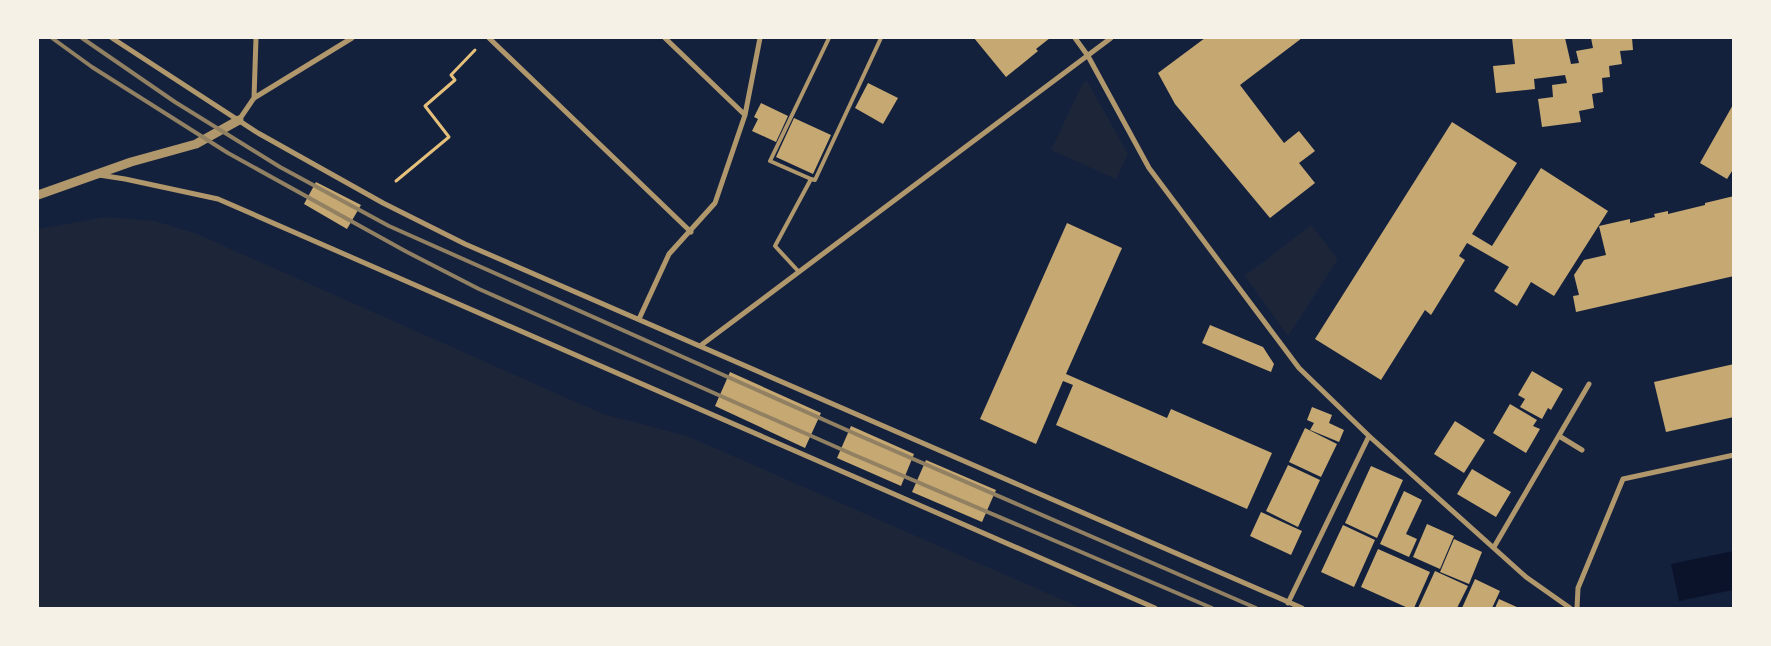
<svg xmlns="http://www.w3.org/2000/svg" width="1771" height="646" viewBox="0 0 1771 646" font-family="Poppins,sans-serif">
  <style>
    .green { fill: #1d2539 }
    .water { fill: #0b132b }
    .building { fill: #c6a872 }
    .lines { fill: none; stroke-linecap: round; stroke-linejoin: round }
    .path { stroke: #e5c07b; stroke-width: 3 }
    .service { stroke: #b1986c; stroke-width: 4 }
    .minor { stroke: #b1986c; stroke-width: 5 }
    .tertiary { stroke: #b1986c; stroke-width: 9 }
    .rail { stroke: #918062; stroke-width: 4 }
  </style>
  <rect width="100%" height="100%" fill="#14213d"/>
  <path class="green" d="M1087 81 1128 154 1116 179 1051 150 1083 83Z
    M105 217 155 221 197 234 603 414 687 436 1081 608H38V229Z
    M1311 225 1338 259 1288 336 1245 276Z"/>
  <path class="water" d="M1733 551V590L1679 601 1671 564Z"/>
  <path class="building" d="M974 38H1050L1036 49 1038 51 1006 77Z
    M1205 38H1302L1240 85 1284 143 1299 131 1315 151 1299 163 1315 183 1270 218 1175 104 1158 73Z
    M1512 38H1565L1571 64 1579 63 1576 51 1593 48 1591 38H1632L1633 50 1620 51 1622 64 1609 66 1610 77 1602 78 1603 92 1592 94 1594 108 1579 111 1581 122 1542 127 1538 99 1553 97 1552 85 1567 83 1565 75 1534 79 1535 89 1496 93 1493 66 1515 64Z
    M868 83 898 98 883 124 855 108Z
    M761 103 788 116 776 142 752 131 758 119 754 117Z
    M1734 103V168L1727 179 1700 163Z
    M794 118 831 135 813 174 776 157Z
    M1452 122 1517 163 1472 234 1492 246 1541 168 1608 211 1554 296 1531 282 1517 306 1494 291 1509 267 1467 243 1459 256 1465 260 1431 315 1425 310 1381 380 1315 339Z
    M316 182 361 205 347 229 304 204Z
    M1734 196V276L1576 312 1573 296 1579 295 1574 275 1584 260 1606 255 1599 226 1630 219V223L1655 217 1654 214 1668 211V214L1705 205V203Z
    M1067 223 1122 248 1066 374 1167 418 1171 409 1272 453 1247 509 1056 425 1073 385 1063 381 1036 444 980 419Z
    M1210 325 1263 347 1274 364 1271 372 1202 343Z
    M1734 364V417L1666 432 1654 382Z
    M1532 371 1563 389 1551 410 1548 408 1542 419 1520 407 1525 399 1518 395Z
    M730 372 821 413 805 448 715 406Z
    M1510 404 1537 420 1533 426 1540 429 1526 453 1493 433Z
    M1312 407 1332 415 1329 423 1344 430 1339 442 1310 430 1314 423 1307 420Z
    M1455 421 1485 440 1464 473 1434 454Z
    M851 426 914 454 901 486 837 458Z
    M1305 428 1337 444 1321 477 1289 462Z
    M926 460 996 490 982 522 912 492Z
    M1288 465 1320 480 1298 527 1266 511Z
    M1371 466 1403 480 1377 538 1345 523Z
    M1472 469 1511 492 1496 517 1457 494Z
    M1404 491 1422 500 1406 534 1417 539 1409 557 1380 544Z
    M1261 512 1302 531 1291 555 1250 536Z
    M1427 524 1454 536 1440 569 1413 557Z
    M1343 525 1375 540 1354 587 1321 572Z
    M1454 539 1482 552 1469 584 1440 572Z
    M1378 549 1430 572 1414 608H1408L1361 587Z
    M1435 571 1468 586 1457 608H1418Z
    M1475 579 1500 591 1492 608H1462Z
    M1499 599 1519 608H1495Z"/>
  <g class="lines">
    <path class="path" d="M396 181 449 137 425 106 455 80 451 75 475 50"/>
    <path class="service" d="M811 179 770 161 829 38
      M799 272 775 246 811 179 815 180 881 38"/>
    <path class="minor" d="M112 38 258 133 383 203 465 244 1302 608
      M489 38 691 232
      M665 38 745 115
      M1075 38 1088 56 1149 168 1299 368 1369 436 1526 577 1570 608
      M254 98 352 38
      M239 120 254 98 256 38
      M99 175 125 179 218 199 1155 608
      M639 319 669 254 715 203 745 115 760 38
      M700 346 1111 38
      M1559 436 1582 450
      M1494 547 1589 384
      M1288 603 1369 436
      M1577 608 1578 588 1623 479 1734 455"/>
    <path class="tertiary" d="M38 195 131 162 196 144 239 120"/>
    <path class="rail" d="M52 38 92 67 228 153 407 252 479 289 852 454 1212 608
      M82 38 175 102 280 167 389 226 858 435 1256 608"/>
  </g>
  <rect width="1771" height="646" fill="none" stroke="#f6f1e7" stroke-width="78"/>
</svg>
